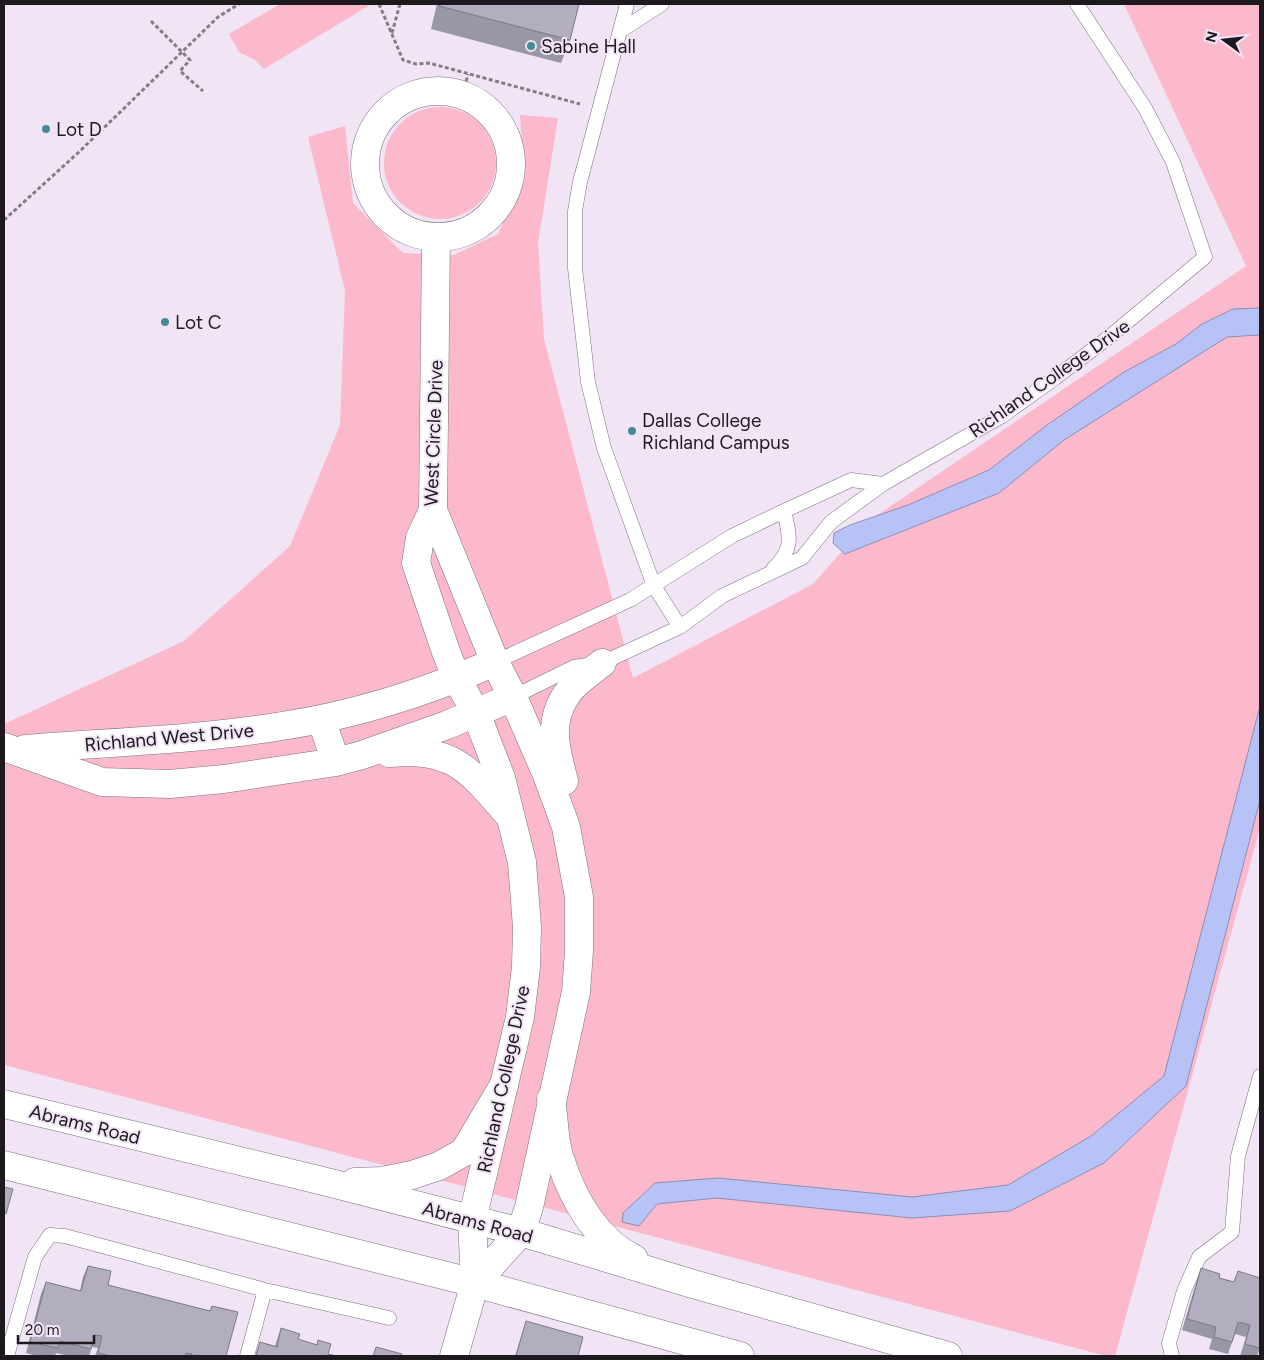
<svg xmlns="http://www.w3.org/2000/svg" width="1264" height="1360" viewBox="0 0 1264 1360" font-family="Figtree,sans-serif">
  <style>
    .green { fill: #fdb9cc }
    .water { fill: #b7c2f7; stroke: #898fb6 }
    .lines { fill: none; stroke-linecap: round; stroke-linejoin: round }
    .lane-casing { stroke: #7b707f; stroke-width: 15 }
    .street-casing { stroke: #7b707f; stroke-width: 29 }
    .secondary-casing { stroke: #7b707f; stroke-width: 29 }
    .path { stroke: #857c87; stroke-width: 3; stroke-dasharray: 4 2.5; stroke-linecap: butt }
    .lane { stroke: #fff; stroke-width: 14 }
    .street { stroke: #fff; stroke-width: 28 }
    .secondary { stroke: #fff; stroke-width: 28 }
    .wall { fill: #9996a5 }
    .building { fill: #b2aec0; stroke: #7d7a86 }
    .poi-dot { fill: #458a97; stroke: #f1e4f5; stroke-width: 2 }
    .labels { text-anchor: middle; stroke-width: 4; stroke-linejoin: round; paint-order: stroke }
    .poi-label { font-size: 19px; fill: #1e191f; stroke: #f1e4f5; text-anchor: start }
    .street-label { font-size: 19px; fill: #1e191f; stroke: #f1e4f5 }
  </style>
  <rect width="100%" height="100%" fill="#f1e4f5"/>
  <path class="green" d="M280 4H370V5L264 69 255 60 239 52 229 34Z
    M1124 4H1260V828L1115 1356H1106L4 1065V724L184 641 290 546 340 425 345 291 308 137 345 126 353 203 403 253 454 255 498 234 524 178 520 115 558 118 538 243 544 339 633 678 813 584 870 520 1246 266Z
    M384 163a56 56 0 1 1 112 0a56 56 0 1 1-112 0Z"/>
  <path class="water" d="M1260 308V335L1227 337 1064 440 999 493 845 554 833 543 834 533 850 525 908 505 989 470 1047 425 1124 372 1176 344 1202 324 1233 309Z
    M1260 706V800L1186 1086 1104 1163 1010 1211 912 1218 717 1198 657 1204 639 1226 622 1222 623 1213 655 1183 718 1178 912 1197 1008 1185 1091 1136 1164 1076Z"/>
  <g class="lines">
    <defs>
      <path id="lane" d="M627 4 580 182 575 211V268L588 382 604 448 654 586 680 627
        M620 31 662 4
        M773 569C794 549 790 537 784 511
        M495 662 630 600 732 536 784 511 851 480 883 484
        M513 697 574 667 602 663 680 627 722 596 802 558 831 522 883 484 1002 416 1055 378 1108 338 1205 257 1173 162 1145 108 1077 4
        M265 1290 389 1318
        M7 1356 35 1257 50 1235 65 1236 265 1290 247 1356
        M1172 1356 1169 1343 1184 1291 1199 1257 1232 1232 1238 1156 1260 1076"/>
      <path id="street" d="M365 164a73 73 0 1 1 146 0a73 73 0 1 1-146 0Z
        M436 237 433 510 420 538 416 563 446 652 457 679 476 713 501 778 522 862 527 927 526 967 520 1017 472 1220 475 1283 454 1356
        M433 510 495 662 513 697 547 775 566 827 579 897V951L576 992 529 1207 521 1232 475 1283
        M321 719 336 762
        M4 747 102 782 170 784 224 779 336 762 362 755 447 725 513 697
        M25 749C111 742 197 740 282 726 355 715 427 692 495 662
        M389 753C453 748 467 767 507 813
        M564 781C556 751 547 722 567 694 575 682 591 672 602 663"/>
      <path id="secondary" d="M551 1099C554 1117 554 1139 559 1156 572 1197 595 1239 634 1259
        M4 1104 323 1181 521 1232 693 1284 948 1356
        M4 1165 475 1283 740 1356
        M355 1182 382 1181 412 1175 439 1166 464 1152 504 1085"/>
    </defs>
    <use href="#lane" class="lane-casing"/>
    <use href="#street" class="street-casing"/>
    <use href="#secondary" class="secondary-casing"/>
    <path class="path" d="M379 4 403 60 416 64 429 63 580 104
      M151 21 190 60 180 71 203 91
      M392 33 400 4
      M463 94 468 74
      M4 220 79 152 218 17 239 4"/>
    <use href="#lane" class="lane"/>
    <use href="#street" class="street"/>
    <use href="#secondary" class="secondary"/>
  </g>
  <path class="wall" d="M437 4H579L570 40 561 63 431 29Z
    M88 1266 108 1285 210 1311 212 1306 226 1356H95L98 1348 92 1347 89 1356H69L56 1353 55 1356H37L26 1353 41 1294 46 1282 80 1291 83 1277Z
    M1201 1268 1219 1278 1234 1282 1238 1271 1260 1278V1351H1259L1257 1356H1240L1246 1337 1235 1334 1228 1354 1209 1349 1212 1339 1182 1330 1197 1280Z
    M526 1321 578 1356H515Z
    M281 1328 298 1339 328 1354 337 1356H255L260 1342 275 1346Z"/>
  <path class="building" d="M440 4H579L570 40 439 6Z
    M4 1187 13 1189 6 1214 4 1213Z
    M88 1266 111 1271 108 1285 210 1311 212 1306 238 1312 226 1356H192V1354L186 1353 185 1356H111L98 1353 102 1336 95 1335 91 1349 60 1341 58 1348 30 1342 46 1282 81 1291Z
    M1201 1268 1220 1274 1219 1278 1234 1282 1238 1271 1260 1278V1348L1245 1344 1250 1325 1238 1322 1232 1342 1214 1337 1216 1327 1187 1319Z
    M526 1321 583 1337 578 1356H516Z
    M281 1328 300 1334 298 1339 317 1345 318 1340 331 1344 328 1354 337 1356H256L260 1342 277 1347Z
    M376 1347 402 1354 401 1356H373Z"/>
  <g class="poi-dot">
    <circle cx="531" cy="46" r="5"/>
    <circle cx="46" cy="129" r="5"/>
    <circle cx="165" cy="322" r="5"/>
    <circle cx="632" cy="431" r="5"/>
  </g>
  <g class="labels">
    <g class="poi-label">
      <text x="541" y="53">Sabine Hall</text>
      <text x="56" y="136">Lot D</text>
      <text x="175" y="329">Lot C</text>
      <text x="642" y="427">Dallas College<tspan x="642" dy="22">Richland Campus</tspan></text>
    </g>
    <g class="street-label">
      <text transform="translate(1049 378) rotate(-35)" y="7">Richland College Drive</text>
      <text transform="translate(433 433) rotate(-88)" y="7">West Circle Drive</text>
      <text transform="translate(169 737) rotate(-5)" y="7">Richland West Drive</text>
      <text transform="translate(503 1079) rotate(-78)" y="7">Richland College Drive</text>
      <text transform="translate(85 1124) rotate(14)" y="7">Abrams Road</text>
      <text transform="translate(478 1222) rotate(15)" y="7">Abrams Road</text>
    </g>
  </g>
  <rect width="1264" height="1360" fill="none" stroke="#1e191f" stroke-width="10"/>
  <g transform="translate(1224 40) rotate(285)" stroke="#f1e4f5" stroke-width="4" paint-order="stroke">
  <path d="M0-4L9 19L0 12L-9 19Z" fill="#1e191f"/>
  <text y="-8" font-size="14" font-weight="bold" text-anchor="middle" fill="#1e191f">N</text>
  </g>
  <path d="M18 1335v8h76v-8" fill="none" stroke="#1e191f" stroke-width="2.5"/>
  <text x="25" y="1335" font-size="15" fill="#1e191f" stroke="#f1e4f5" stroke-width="4" paint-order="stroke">20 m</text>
</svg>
